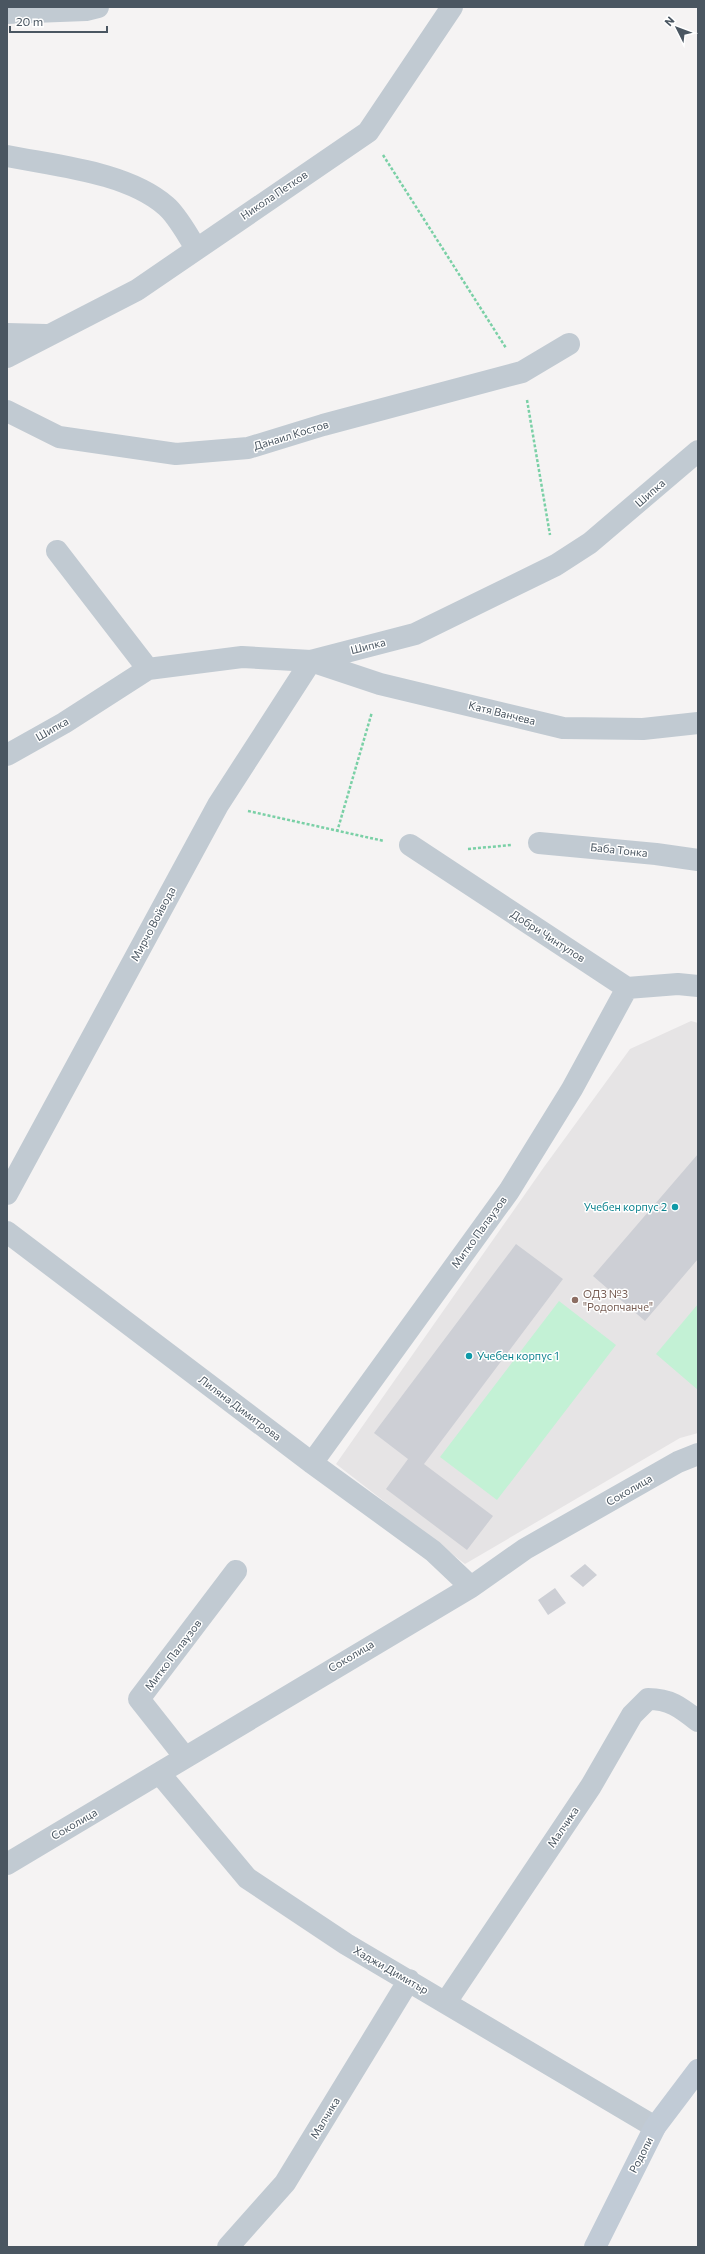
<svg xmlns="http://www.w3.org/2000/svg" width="705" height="2254" viewBox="0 0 705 2254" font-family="Commissioner,sans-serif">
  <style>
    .education { fill: #e6e4e5 }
    .green { fill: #c3f1d5 }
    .building { fill: #cdcfd5 }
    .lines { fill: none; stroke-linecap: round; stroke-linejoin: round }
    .path { stroke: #7ad0a6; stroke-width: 2.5; stroke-dasharray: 3 2; stroke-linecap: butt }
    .street { stroke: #c1cad2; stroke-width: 22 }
    .secondary { stroke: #c1cbd6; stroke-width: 22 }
    .culture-dot { fill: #0f9aa8; stroke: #fff; stroke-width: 1.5 }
    .education-dot { fill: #8d6e63; stroke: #fff; stroke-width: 1.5 }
    .labels { text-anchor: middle; stroke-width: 3; stroke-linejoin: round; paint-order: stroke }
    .street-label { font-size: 11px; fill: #4a5661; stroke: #fff }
    .culture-label { font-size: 11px; fill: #0d838f; stroke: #fff; text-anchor: end }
    .education-label { font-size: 11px; fill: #785e54; stroke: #fff; text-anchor: start }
  </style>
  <rect width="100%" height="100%" fill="#f5f3f3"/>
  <path class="education" d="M691 1021 698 1023V1433L680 1438 465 1564 336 1464 544 1167 630 1049Z"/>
  <path class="green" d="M559 1301 616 1345 497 1500 440 1457Z
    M698 1304V1390L656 1354Z"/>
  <path class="building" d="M698 1154V1259L645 1321 593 1276Z
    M516 1244 563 1279 424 1464 493 1516 467 1550 386 1489 408 1459 374 1433Z
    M585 1564 597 1575 583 1587 570 1576Z
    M555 1588 566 1603 548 1615 538 1600Z"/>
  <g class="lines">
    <path class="path" d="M383 155 506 348
      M527 400 550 535
      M248 811 384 841
      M337 832 372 712
      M468 849 511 845"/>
    <path class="street" d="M7 13 86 10 98 7
      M7 156C56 166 127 172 166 206 177 215 188 236 196 248
      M7 334 46 335
      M7 357 137 290 368 132 452 7
      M7 411 59 437 176 454 248 448 323 425 522 372 569 344
      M57 551 148 669
      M311 661 380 684 563 728 643 729 698 723
      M7 755 64 723 148 669 242 657 311 661 415 634 556 565 590 543 698 451
      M539 843 656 854 698 860
      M410 845 627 988 678 984 698 986
      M7 1194 218 805 311 661
      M7 1232 312 1463 433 1551 471 1587
      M312 1463 509 1191 572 1089 627 988
      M184 1756 139 1699 236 1571
      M160 1774 247 1878 346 1944 655 2127
      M7 1864 471 1587 525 1549 678 1462 698 1454
      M446 2002 591 1786 632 1715 648 1699C670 1699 680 1707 698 1721
      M228 2247 285 2183 409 1980"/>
    <path class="secondary" d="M595 2247 655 2127 698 2070"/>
  </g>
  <g class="culture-dot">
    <circle cx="675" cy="1207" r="4"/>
    <circle cx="469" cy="1356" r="4"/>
  </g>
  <circle class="education-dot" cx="575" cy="1300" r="4"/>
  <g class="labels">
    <g class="street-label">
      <text transform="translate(274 195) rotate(-34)" y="4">Никола Петков</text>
      <text transform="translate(291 435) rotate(-17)" y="4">Данаил Костов</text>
      <text transform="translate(650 493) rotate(-41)" y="4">Шипка</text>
      <text transform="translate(368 646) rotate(-14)" y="4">Шипка</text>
      <text transform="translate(502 713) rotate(14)" y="4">Катя Ванчева</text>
      <text transform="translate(52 729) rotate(-30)" y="4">Шипка</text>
      <text transform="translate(619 850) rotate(6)" y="4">Баба Тонка</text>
      <text transform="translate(153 924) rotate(-62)" y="4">Мирчо Войвода</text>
      <text transform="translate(548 936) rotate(33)" y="4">Добри Чинтулов</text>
      <text transform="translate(479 1232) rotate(-54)" y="4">Митко Палаузов</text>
      <text transform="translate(240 1408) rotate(37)" y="4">Лиляна Димитрова</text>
      <text transform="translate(629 1490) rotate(-30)" y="4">Соколица</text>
      <text transform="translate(173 1655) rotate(-53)" y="4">Митко Палаузов</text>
      <text transform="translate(351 1656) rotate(-31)" y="4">Соколица</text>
      <text transform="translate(74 1824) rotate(-30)" y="4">Соколица</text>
      <text transform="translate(563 1827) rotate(-56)" y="4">Малчика</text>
      <text transform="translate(391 1970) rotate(30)" y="4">Хаджи Димитър</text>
      <text transform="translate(325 2118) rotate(-59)" y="4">Малчика</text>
      <text transform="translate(641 2155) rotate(-63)" y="4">Родопи</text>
    </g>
    <g class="culture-label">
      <text x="667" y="1211">Учебен корпус 2</text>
      <text x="477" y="1360" text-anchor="start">Учебен корпус 1</text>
    </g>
    <g class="education-label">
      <text x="583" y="1298">ОДЗ №3<tspan x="583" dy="13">"Родопчанче"</tspan></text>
    </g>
  </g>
  <rect width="705" height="2254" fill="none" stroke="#4a5661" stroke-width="16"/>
  <g transform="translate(677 28) rotate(312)" stroke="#ffffff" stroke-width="3" paint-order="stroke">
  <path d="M0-3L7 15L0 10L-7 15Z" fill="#4a5661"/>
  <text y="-6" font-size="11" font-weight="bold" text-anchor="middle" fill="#4a5661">N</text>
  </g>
  <path d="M10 26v6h97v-6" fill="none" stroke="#4a5661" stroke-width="2"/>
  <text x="16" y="26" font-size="12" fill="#4a5661" stroke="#ffffff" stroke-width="3" paint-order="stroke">20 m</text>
</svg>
